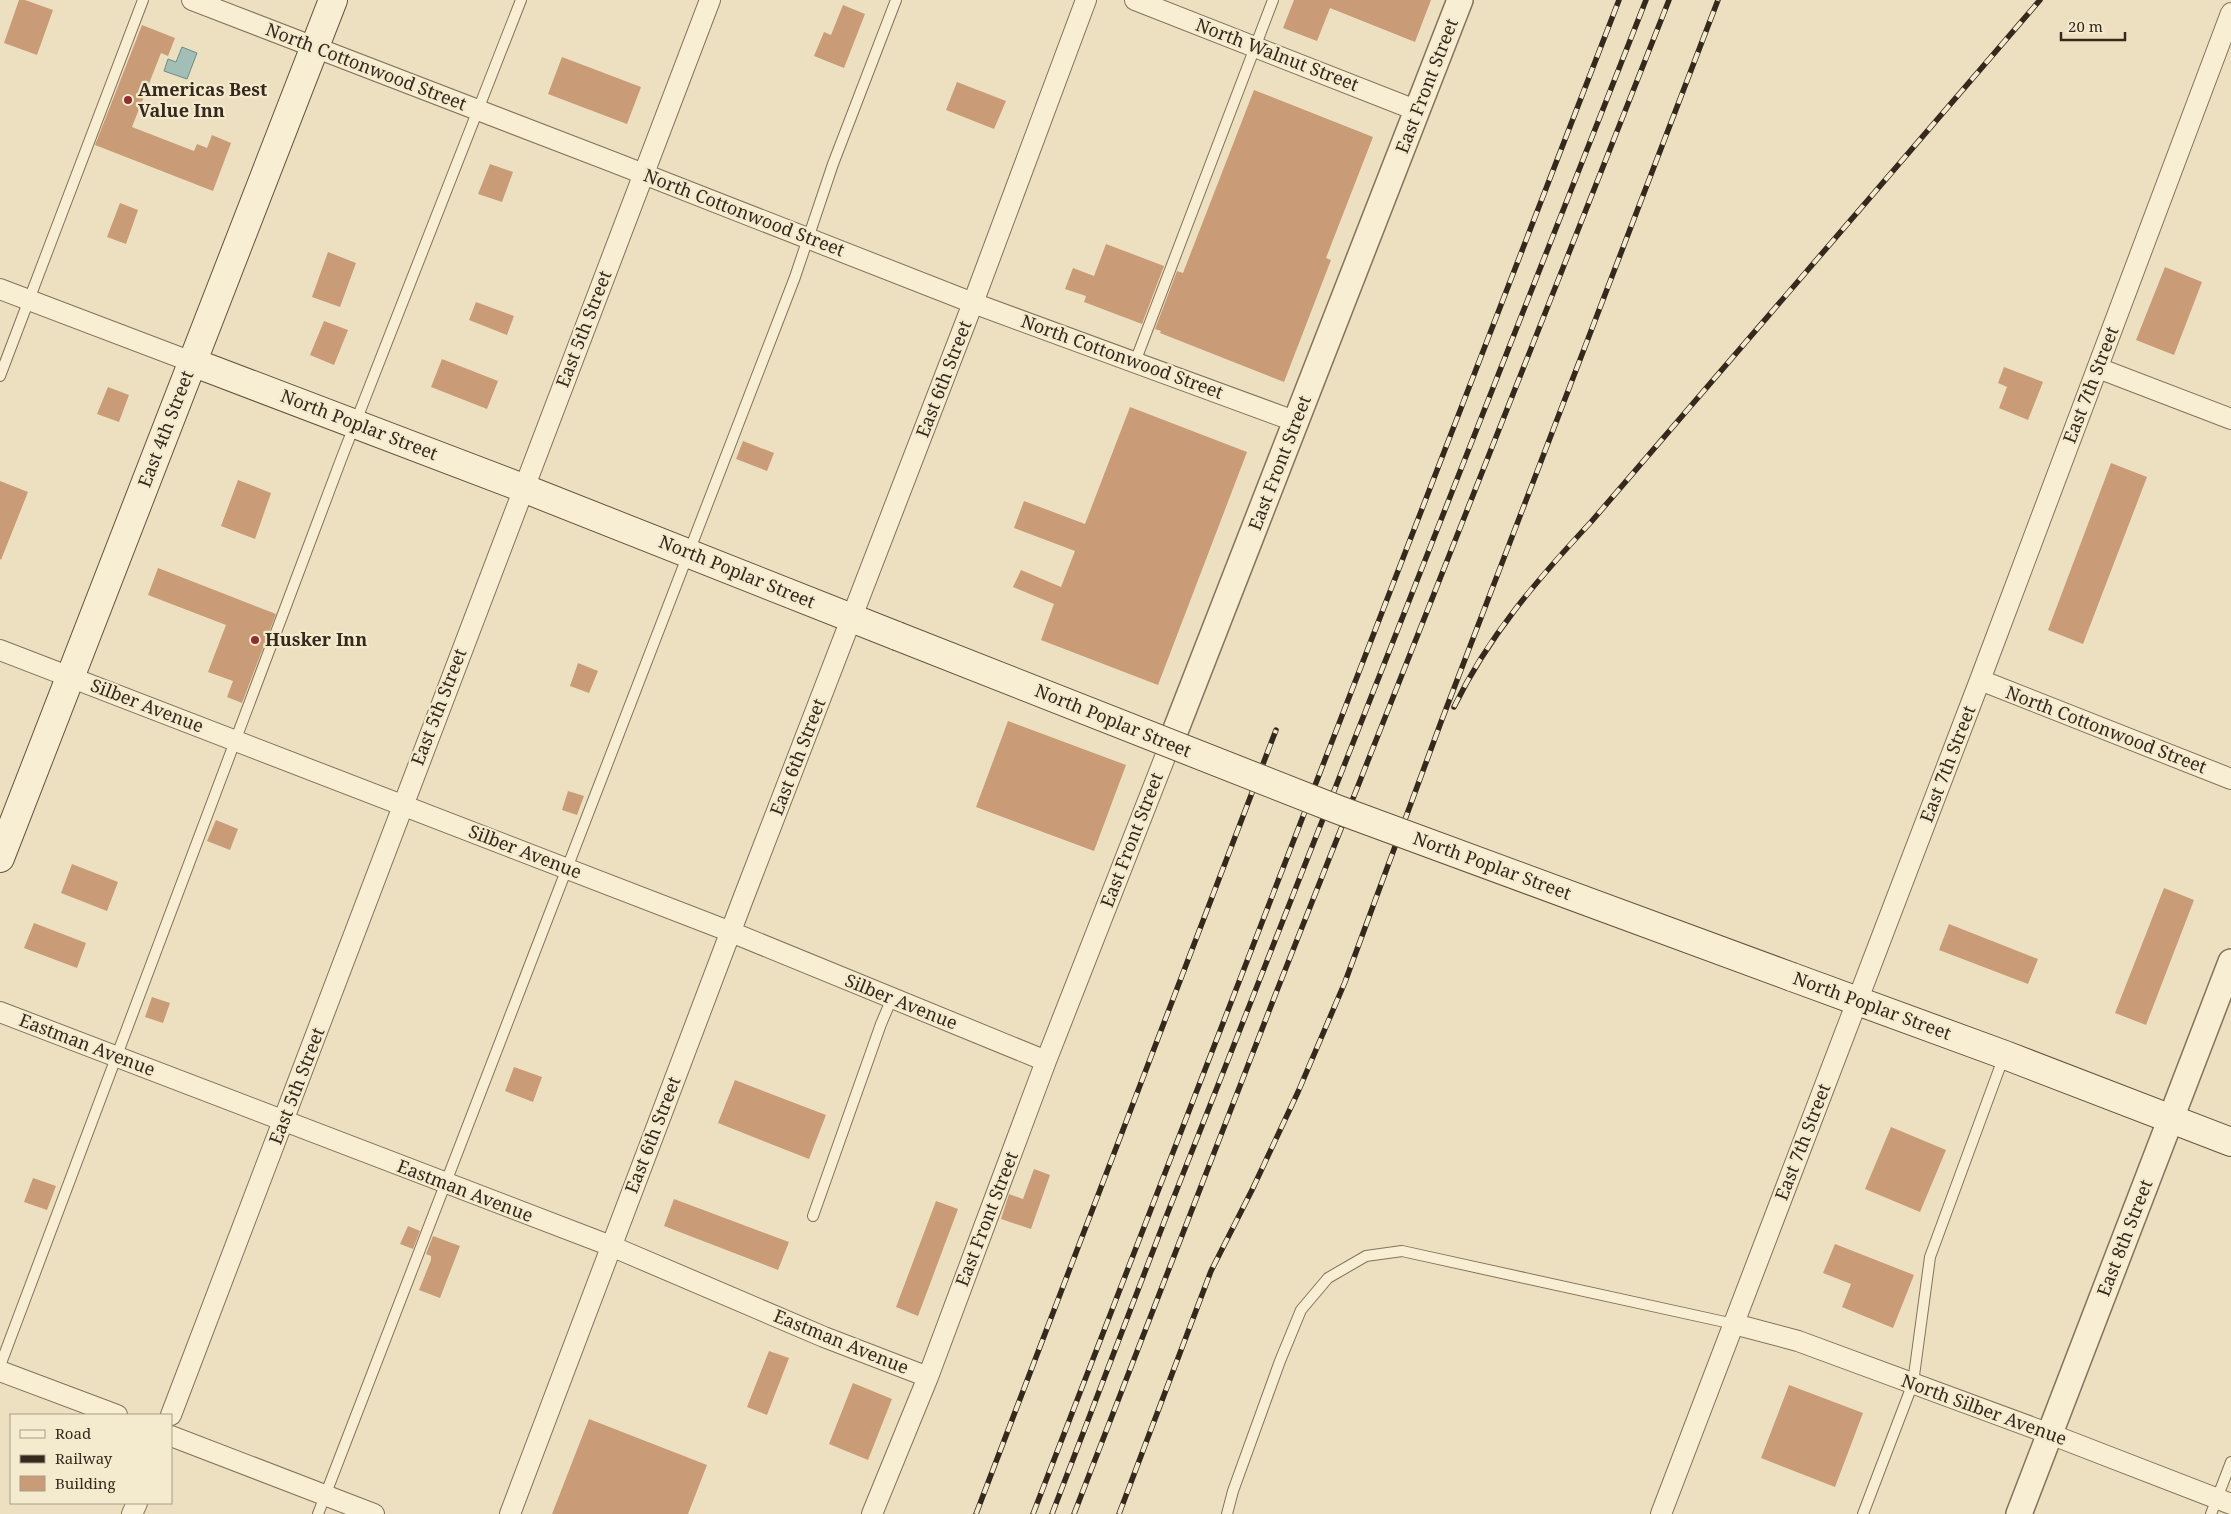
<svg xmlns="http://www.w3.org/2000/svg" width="2231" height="1514" viewBox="0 0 2231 1514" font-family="'Noto Serif',serif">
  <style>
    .water { fill: #a3beb7; stroke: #6b8c85 }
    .building { fill: #c99c77 }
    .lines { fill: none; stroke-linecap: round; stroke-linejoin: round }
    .service-casing { stroke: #847259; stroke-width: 12 }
    .minor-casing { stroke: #847259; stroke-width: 22 }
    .tertiary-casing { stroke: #847259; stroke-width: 28 }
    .secondary-casing { stroke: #66533c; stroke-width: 30 }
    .service { stroke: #f7eed3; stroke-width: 10 }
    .minor { stroke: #f7eed3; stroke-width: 20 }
    .tertiary { stroke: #f7eed3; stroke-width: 25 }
    .secondary { stroke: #f7eed3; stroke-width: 28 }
    .rail-casing { stroke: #35291d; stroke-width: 5.5 }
    .rail { stroke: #f4ebcf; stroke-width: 4; stroke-dasharray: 11; stroke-linecap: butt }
    .secondary-bridge-casing { stroke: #66533c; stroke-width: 30; stroke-linecap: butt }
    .secondary-bridge { stroke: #f7eed3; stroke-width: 28 }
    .poi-dot { fill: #912e2b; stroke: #f4ebcf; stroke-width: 2 }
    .labels { text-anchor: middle; stroke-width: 4.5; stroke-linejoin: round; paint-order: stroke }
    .street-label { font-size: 18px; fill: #35291d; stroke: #f4ebcf }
    .poi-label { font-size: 18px; font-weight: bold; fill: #35291d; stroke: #f4ebcf; text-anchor: start }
  </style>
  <rect width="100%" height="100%" fill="#ece0c0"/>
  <path class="water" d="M182 47 197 53 187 79 164 71 168 59 176 62Z"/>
  <path class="building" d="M19 0H25L53 10 37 55 4 43Z
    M1294 0H1431L1415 42 1330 8 1317 41 1283 28Z
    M843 5 865 14 844 68 814 56 824 32 831 35Z
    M142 25 175 38 168 56 161 53 132 127 194 151 197 144 207 148 212 135 231 143 213 191 95 145Z
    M562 57 641 87 627 124 548 94Z
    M957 82 1006 101 994 129 946 110Z
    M1254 90 1373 137 1326 258 1331 260 1284 382 1160 333 1161 331 1155 329 1177 271 1183 273Z
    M490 164 513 172 502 202 478 194Z
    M120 203 138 210 126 244 107 237Z
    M1106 244 1164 266 1142 324 1084 302 1086 296 1065 289 1073 268 1094 276Z
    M328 252 356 263 340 307 312 297Z
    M2165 267 2202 282 2174 355 2136 340Z
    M476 302 514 316 507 335 469 320Z
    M324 321 348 330 334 365 310 355Z
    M442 359 498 381 487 409 431 387Z
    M2004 367 2043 382 2028 420 1999 408 2007 387 1998 383Z
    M108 387 129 395 119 422 97 414Z
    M1130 407 1247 452 1158 685 1041 640 1054 604 1013 587 1021 570 1061 587 1075 551 1014 528 1024 501 1085 524Z
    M743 441 774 453 767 471 736 459Z
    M2111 463 2147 477 2083 644 2048 630Z
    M238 480 271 493 255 539 221 526Z
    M0 481 28 492 1 560 0 559Z
    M158 568 276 614 242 703 227 697 233 681 208 672 226 625 148 595Z
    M578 663 598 671 589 693 570 686Z
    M1008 721 1126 765 1094 851 976 807Z
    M568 791 584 796 577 815 562 810Z
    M216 820 238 829 230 850 207 841Z
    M72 864 118 882 107 911 61 893Z
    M2164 888 2194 900 2146 1025 2115 1013Z
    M34 923 86 943 77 968 24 948Z
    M1949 924 2038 959 2028 984 1939 950Z
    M152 997 170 1003 163 1023 145 1017Z
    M514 1067 542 1077 533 1102 505 1091Z
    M735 1080 826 1115 809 1159 718 1123Z
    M1891 1127 1946 1150 1920 1212 1865 1189Z
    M1034 1169 1050 1175 1031 1229 1001 1219 1009 1194 1023 1199Z
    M33 1178 56 1186 47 1210 24 1202Z
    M674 1199 789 1242 778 1270 664 1226Z
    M936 1201 958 1209 918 1316 896 1307Z
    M408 1226 420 1231 413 1249 400 1244Z
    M433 1236 460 1246 440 1298 419 1290 431 1260V1256L426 1254Z
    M1835 1244 1914 1275 1893 1328 1842 1307 1851 1284 1823 1273Z
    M769 1351 789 1358 767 1415 747 1407Z
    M853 1383 892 1399 868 1460 829 1444Z
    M1789 1385 1863 1413 1835 1487 1761 1458Z
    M589 1419 707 1465 688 1514H552Z"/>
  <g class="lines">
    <defs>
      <path id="service" d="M1135 362 1273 0
        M0 376 143 0
        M813 1216 881 1024 892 998
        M0 1366 342 457 521 0
        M318 1514 795 277 833 164 896 0
        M1227 1514 1233 1491 1280 1361 1301 1310 1328 1278 1366 1256 1402 1251 1734 1324
        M1863 1514 1913 1383 1930 1257 2004 1056
        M2211 1514 2231 1462"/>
      <path id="minor" d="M192 0 613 162 973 303 1297 422
        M1135 0 1418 111
        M0 289 192 362
        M2098 368 2231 419
        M0 650 731 932 1046 1061
        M1980 680 2231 779
        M0 1012 611 1246 824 1337 928 1377
        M1734 1324 1798 1341 2050 1434 2231 1504
        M0 1371 117 1415
        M171 1415 710 0
        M171 1436 374 1514
        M132 1514 137 1503
        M510 1514 743 899 973 303 1086 0
        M872 1514 928 1377 1046 1061 1169 747
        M1661 1514 1980 680 2231 13"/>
      <path id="tertiary" d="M1169 747 1460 0
        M2019 1514 2231 962"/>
      <path id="secondary" d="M192 362 523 488 897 636
        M0 858 333 0
        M1792 977 2005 1055 2231 1142"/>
    </defs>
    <use href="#service" class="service-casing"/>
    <use href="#minor" class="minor-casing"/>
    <use href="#tertiary" class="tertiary-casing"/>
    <use href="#secondary" class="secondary-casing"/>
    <use href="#service" class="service"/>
    <use href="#minor" class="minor"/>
    <use href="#tertiary" class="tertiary"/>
    <use href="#secondary" class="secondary"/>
    <defs>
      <path id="rail" d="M1454 707C1489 635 1537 580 1591 522L2040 0
        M976 1514 1276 730
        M1033 1514 1619 0
        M1052 1514 1166 1217 1646 0
        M1074 1514 1276 993 1669 0
        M1119 1514 1211 1271 1252 1190 1298 1092 1345 982 1441 722 1718 0"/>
    </defs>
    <use href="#rail" class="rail-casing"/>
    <use href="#rail" class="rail"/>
    <defs>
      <path id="secondary-bridge" d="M897 636 1339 810 1792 977"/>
    </defs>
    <use href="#secondary-bridge" class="secondary-bridge-casing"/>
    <use href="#secondary-bridge" class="secondary-bridge"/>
  </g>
  <g class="poi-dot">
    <circle cx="128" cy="100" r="5"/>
    <circle cx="255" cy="640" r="5"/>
  </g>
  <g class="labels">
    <g class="street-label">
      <text transform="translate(1277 55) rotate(21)" y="6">North Walnut Street</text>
      <text transform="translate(366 67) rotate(21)" y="6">North Cottonwood Street</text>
      <text transform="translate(1427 86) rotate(-69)" y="6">East Front Street</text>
      <text transform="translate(744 213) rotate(21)" y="6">North Cottonwood Street</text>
      <text transform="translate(584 329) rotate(-69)" y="6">East 5th Street</text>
      <text transform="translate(1122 357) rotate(20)" y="6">North Cottonwood Street</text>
      <text transform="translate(944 379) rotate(-69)" y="6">East 6th Street</text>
      <text transform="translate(2091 385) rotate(-69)" y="6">East 7th Street</text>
      <text transform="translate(359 425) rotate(21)" y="6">North Poplar Street</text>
      <text transform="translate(166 429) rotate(-69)" y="6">East 4th Street</text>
      <text transform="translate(1280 463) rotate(-69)" y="6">East Front Street</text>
      <text transform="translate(737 572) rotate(22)" y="6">North Poplar Street</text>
      <text transform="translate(147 706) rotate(21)" y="6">Silber Avenue</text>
      <text transform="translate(439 707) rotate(-69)" y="6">East 5th Street</text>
      <text transform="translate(1113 721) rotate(22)" y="6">North Poplar Street</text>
      <text transform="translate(2106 730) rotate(21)" y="6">North Cottonwood Street</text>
      <text transform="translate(798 757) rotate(-69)" y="6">East 6th Street</text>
      <text transform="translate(1948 764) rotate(-69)" y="6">East 7th Street</text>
      <text transform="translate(1132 840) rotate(-69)" y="6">East Front Street</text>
      <text transform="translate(525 852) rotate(21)" y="6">Silber Avenue</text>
      <text transform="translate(1492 866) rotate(20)" y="6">North Poplar Street</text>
      <text transform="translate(901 1002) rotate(22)" y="6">Silber Avenue</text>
      <text transform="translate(1872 1006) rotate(20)" y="6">North Poplar Street</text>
      <text transform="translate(87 1045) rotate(21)" y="6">Eastman Avenue</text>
      <text transform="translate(297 1086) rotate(-69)" y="6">East 5th Street</text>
      <text transform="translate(653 1135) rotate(-69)" y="6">East 6th Street</text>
      <text transform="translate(1803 1142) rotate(-69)" y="6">East 7th Street</text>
      <text transform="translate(465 1191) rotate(21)" y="6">Eastman Avenue</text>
      <text transform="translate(987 1219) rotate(-69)" y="6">East Front Street</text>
      <text transform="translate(2125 1238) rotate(-69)" y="6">East 8th Street</text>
      <text transform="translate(841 1342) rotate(22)" y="6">Eastman Avenue</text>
      <text transform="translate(1984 1410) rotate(20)" y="6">North Silber Avenue</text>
    </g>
    <g class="poi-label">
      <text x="138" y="96">Americas Best<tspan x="138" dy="21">Value Inn</tspan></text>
      <text x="265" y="646">Husker Inn</text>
    </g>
  </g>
  <rect x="10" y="1414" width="162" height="90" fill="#f4ebcf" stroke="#a89d88"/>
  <rect x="20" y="1430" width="25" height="8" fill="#f7eed3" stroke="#a89d88"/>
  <text x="55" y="1439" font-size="15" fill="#35291d">Road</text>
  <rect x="20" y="1455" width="25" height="8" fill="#35291d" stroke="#a89d88"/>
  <text x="55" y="1464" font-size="15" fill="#35291d">Railway</text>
  <rect x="20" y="1476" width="25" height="15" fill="#c99c77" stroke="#a89d88"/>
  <text x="55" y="1489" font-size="15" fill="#35291d">Building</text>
  <path d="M2061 32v8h64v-8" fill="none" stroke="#35291d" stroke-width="2.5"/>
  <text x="2068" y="32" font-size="15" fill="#35291d" stroke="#f4ebcf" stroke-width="4" paint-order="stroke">20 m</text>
</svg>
